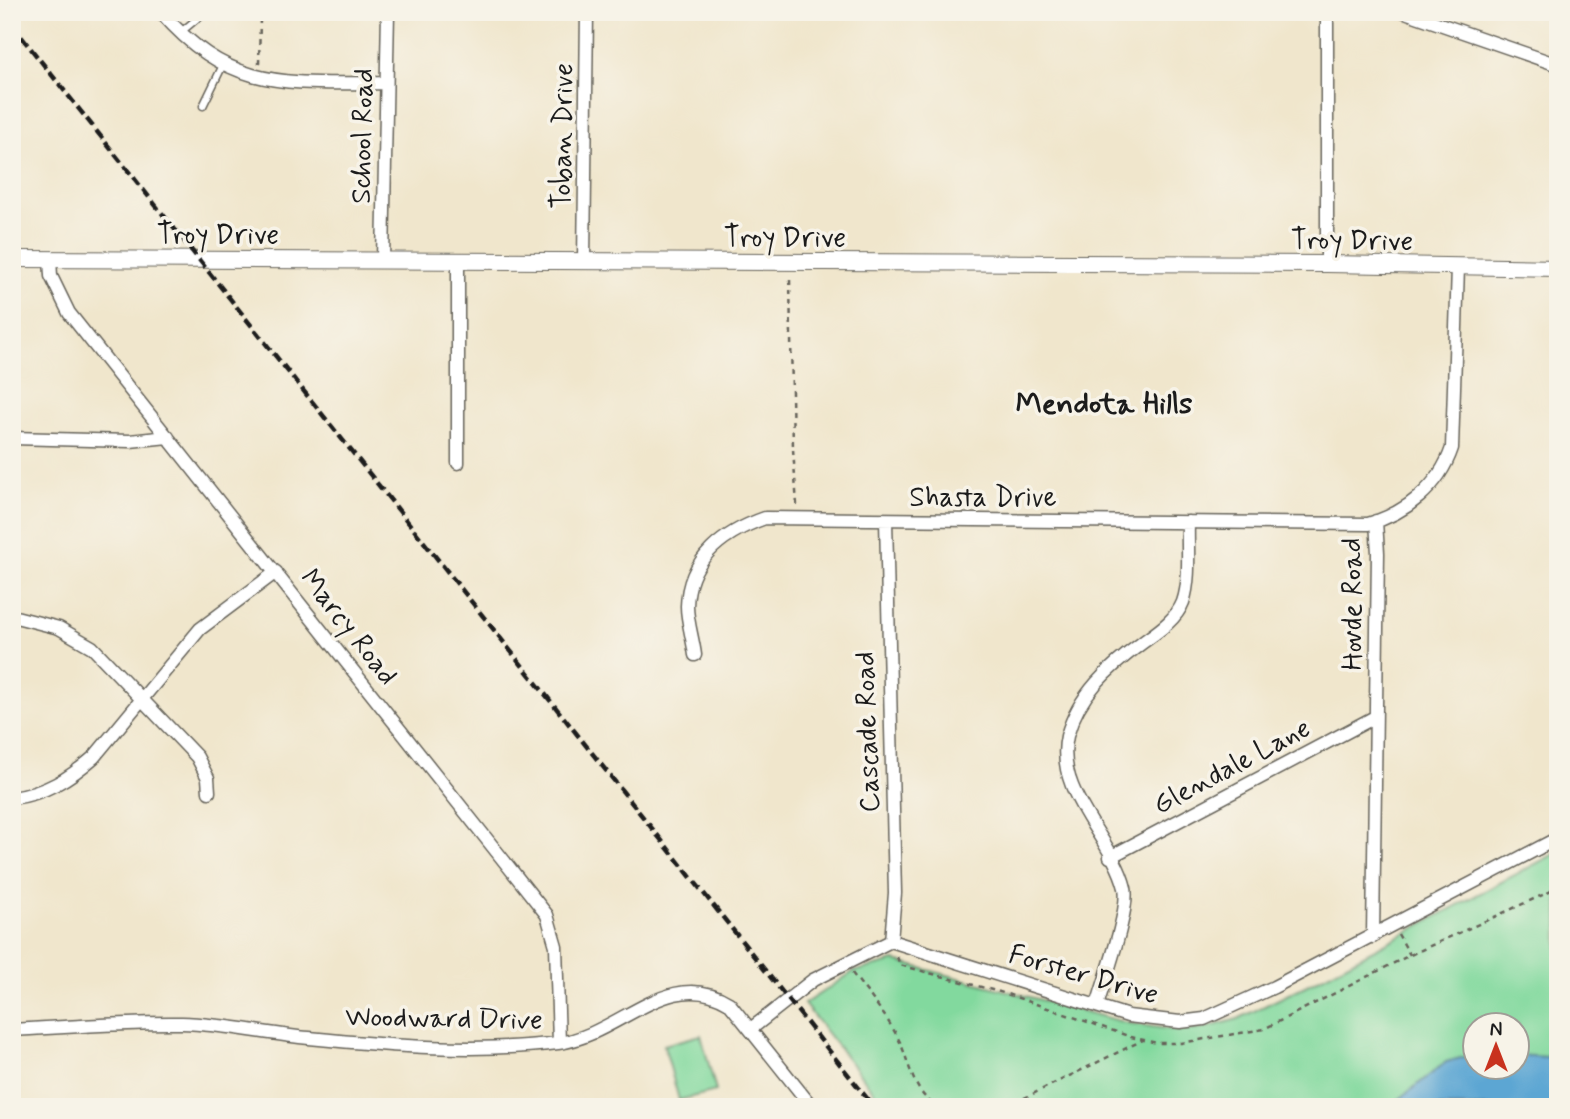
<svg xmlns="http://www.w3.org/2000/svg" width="1570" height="1119" viewBox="0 0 1570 1119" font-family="Mynerve,sans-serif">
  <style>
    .green { fill: #82d99e; stroke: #4f7a5d; stroke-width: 2; fill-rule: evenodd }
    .water { fill: #5ba6d3; stroke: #3c6178; stroke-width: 2 }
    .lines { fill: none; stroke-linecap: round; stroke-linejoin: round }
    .lane-casing { stroke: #66635a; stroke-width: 9 }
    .street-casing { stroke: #66635a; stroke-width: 15 }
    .secondary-casing { stroke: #66635a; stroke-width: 18 }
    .path { stroke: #66635a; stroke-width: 2.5; stroke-dasharray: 5 5; stroke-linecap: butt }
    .lane { stroke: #fff; stroke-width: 6 }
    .street { stroke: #fff; stroke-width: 12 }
    .secondary { stroke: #fff; stroke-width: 16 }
    .rail { stroke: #1c1c1c; stroke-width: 4.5; stroke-dasharray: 10 5; stroke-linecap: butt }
    .labels { text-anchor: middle; stroke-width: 7; stroke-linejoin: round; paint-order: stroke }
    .street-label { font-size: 28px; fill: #1c1c1c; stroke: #f7f3e8 }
    .neighbourhood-label { font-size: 30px; font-weight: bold; fill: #1c1c1c; stroke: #f7f3e8 }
  </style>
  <rect width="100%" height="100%" fill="#f7f3e8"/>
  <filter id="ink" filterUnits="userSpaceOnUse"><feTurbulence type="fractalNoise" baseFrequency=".0143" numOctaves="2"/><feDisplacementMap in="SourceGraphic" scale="14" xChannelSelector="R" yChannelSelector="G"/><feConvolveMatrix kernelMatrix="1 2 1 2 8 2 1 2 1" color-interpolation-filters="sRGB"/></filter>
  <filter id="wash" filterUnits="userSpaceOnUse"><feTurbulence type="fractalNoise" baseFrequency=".00686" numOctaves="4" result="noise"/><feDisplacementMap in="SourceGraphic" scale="28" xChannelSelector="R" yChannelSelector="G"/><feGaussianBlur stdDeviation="1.57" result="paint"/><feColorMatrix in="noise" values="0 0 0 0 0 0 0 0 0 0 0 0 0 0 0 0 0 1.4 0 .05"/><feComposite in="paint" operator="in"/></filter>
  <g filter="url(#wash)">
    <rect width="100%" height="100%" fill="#f0e6cc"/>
    <path class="green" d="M1558 852V1107H886L804 1004 853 972 895 961 1127 1023 1181 1031 1201 1029 1238 1019 1307 985ZM1476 1024H1518V1066H1476Z
      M701 1035 716 1091 679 1100 664 1045Z"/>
    <path class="water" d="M1558 1049V1107H1385L1392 1105 1446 1062 1475 1054 1476 1066H1518V1055L1547 1057Z"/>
  </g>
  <g filter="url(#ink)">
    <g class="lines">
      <defs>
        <path id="lane" d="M181 32 205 12
          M203 106 223 65"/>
        <path id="street" d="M161 12C230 92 288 83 386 83
          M1405 12 1558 65
          M50 259 51 276 69 313 547 915 556 946 559 1043
          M383 260 388 12
          M458 260V463
          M584 261 587 12
          M1327 264V12
          M12 438 130 441 168 437
          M886 520 895 893 891 941
          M12 616 59 628 92 647 197 757 208 778 209 792
          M695 655C693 639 687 621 687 606 688 558 725 532 765 518L1368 524C1406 513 1439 487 1452 448L1458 267
          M12 798C45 794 70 778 94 757L200 629 276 572
          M1110 857 1375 717
          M1373 937 1378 553 1376 521
          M1097 1006C1104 981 1130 910 1125 888 1113 838 1054 793 1067 736 1078 695 1109 667 1142 643 1157 632 1176 620 1183 602 1191 579 1187 546 1188 522
          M752 1028 813 980 891 941 1128 1016 1180 1022 1204 1019 1274 987 1558 838
          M12 1030C69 1027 126 1022 182 1023 224 1024 267 1034 309 1038 390 1046 476 1053 558 1043 619 1036 668 965 729 1003L812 1107"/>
        <path id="secondary" d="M12 259 1327 264 1558 268"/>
      </defs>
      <use href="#lane" class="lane-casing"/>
      <use href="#street" class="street-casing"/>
      <use href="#secondary" class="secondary-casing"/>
      <path class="path" d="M259 64 260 18
        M790 280 793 449 797 505
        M1398 934 1410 955
        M897 957 900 965 1007 994 1131 1037 1157 1043H1181L1264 1029 1408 956 1558 888
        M852 973C869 995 888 1017 900 1042 911 1067 912 1091 937 1107
        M1006 1107 1143 1040"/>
      <use href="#lane" class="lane"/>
      <use href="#street" class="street"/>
      <use href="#secondary" class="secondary"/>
      <path class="rail" d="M12 25 874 1107"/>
    </g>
  </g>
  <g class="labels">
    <g class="street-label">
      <text transform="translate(361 136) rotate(-89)" y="10">School Road</text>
      <text transform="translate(561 136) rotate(-89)" y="10">Toban Drive</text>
      <text x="218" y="243">Troy Drive</text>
      <text x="785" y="246">Troy Drive</text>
      <text transform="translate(1352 239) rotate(1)" y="10">Troy Drive</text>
      <text x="983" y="506">Shasta Drive</text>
      <text transform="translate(1351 604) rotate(-90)" y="10">Hovde Road</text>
      <text transform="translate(350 626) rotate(52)" y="10">Marcy Road</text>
      <text transform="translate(866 732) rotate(-92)" y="10">Cascade Road</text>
      <text transform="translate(1231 765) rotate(-28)" y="10">Glendale Lane</text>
      <text transform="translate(1084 973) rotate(16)" y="10">Forster Drive</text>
      <text transform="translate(444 1017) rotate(1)" y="10">Woodward Drive</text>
    </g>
    <g class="neighbourhood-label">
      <text x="1104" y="413">Mendota Hills</text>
    </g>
  </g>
  <rect width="1570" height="1119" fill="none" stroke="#f7f3e8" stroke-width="42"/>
  <g transform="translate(1496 1046)"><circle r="33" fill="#f7f3e8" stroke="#9f9d96" stroke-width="2"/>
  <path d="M0-5L12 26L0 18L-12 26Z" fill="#c8321e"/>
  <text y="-10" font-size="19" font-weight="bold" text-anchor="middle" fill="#1c1c1c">N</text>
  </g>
</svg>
